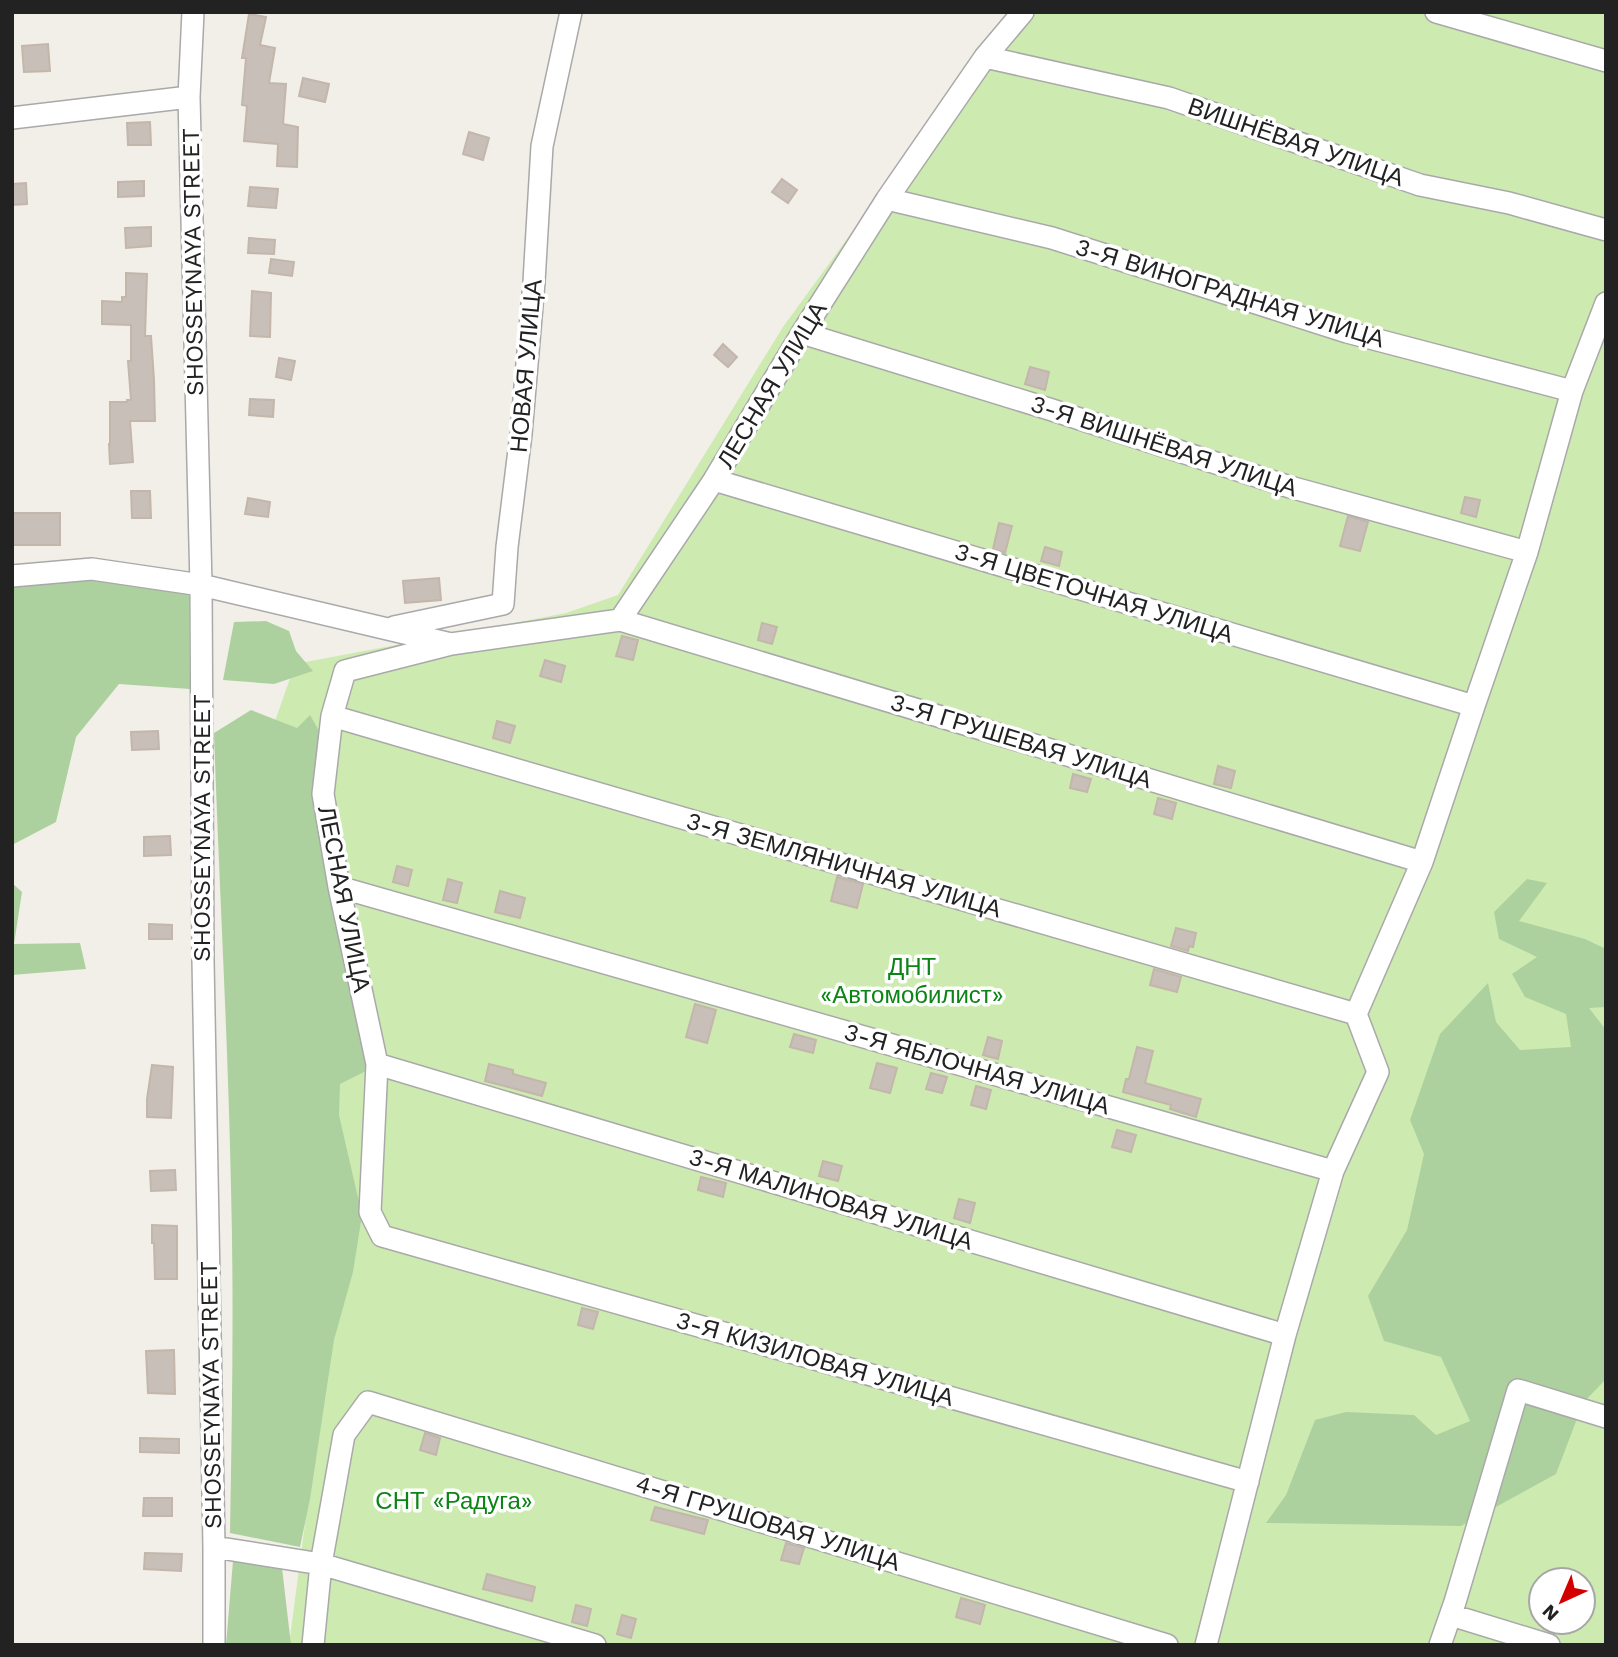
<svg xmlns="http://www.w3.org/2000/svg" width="1618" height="1657" viewBox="0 0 1618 1657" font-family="'Work Sans',sans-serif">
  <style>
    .grass { fill: #cdebb0; fill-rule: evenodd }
    .forest { fill: #add19e }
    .building { fill: #c7bfb8; stroke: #c4b6ab; stroke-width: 2 }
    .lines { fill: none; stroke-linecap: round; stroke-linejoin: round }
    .minor-casing { stroke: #a9a9a9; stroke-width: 24 }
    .minor { stroke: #fff; stroke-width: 21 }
    .labels { text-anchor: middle; stroke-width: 7; stroke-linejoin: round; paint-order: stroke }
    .street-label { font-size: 24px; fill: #222; stroke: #fff }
    .park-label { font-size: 24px; fill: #0c8416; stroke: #fff }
  </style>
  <rect width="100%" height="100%" fill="#f2efe9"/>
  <path class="grass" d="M1012 12H1606V1645H289L333 1311 247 801 295 664 566 613 618 595 783 327ZM1541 1580H1583V1622H1541Z"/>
  <path class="forest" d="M104 580 189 593 190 689 119 684 76 737 56 822 12 845V583Z
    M266 621 289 631 296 651 313 671 274 684 223 680 234 622Z
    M251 710 297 728 310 715 318 729V821L346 972 368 1070 340 1084 339 1115 362 1215 353 1272 334 1340 310 1499 300 1547 230 1533C232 1418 234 1303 231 1188 228 1037 219 885 214 733Z
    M1527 879 1547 883 1519 921 1585 939 1606 949V1007L1589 1008 1606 1030V1379L1583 1403 1556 1474 1461 1526 1266 1523 1286 1495 1315 1420 1346 1412 1414 1415 1436 1435 1470 1421 1441 1357 1384 1341 1368 1296 1407 1230 1424 1154 1410 1120 1440 1034 1488 983 1496 1022 1520 1050 1571 1047 1566 1014 1525 997 1512 974 1537 957 1499 939 1494 912Z
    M12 883 22 892 14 944 80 943 86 969 12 975Z
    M233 1561 282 1568 291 1645H226Z"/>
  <path class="building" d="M249 14 266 17 260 45 275 48 269 83 286 84 283 124 298 127 297 167 277 166 278 144 244 141 247 106 242 105 246 58H242Z
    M48 44 50 71 24 72 22 46Z
    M303 78 329 84 325 102 299 96Z
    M150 122 151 145H128L127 123Z
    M469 132 489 138 483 160 463 154Z
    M782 179 797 190 788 203 772 192Z
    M144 181V196L118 197V182Z
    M26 183 27 204 12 205V184Z
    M250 187 278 189 276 208 248 206Z
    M151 227V246L126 248 125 228Z
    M249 238 275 240 274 254 248 253Z
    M271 259 294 262 292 276 269 273Z
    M126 273 147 274 145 336H151L154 380 155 421H130L133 462 110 464 109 444H110V402H127V400H131L128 361H131V325L102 324V301L122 302V297H126Z
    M252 291 271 293 270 337 250 336Z
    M723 344 737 357 728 367 714 355Z
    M279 358 295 361 291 380 276 377Z
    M1030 367 1049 372 1045 390 1025 384Z
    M250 399 274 400 273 417 249 415Z
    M131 491H150L151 518H132Z
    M1465 497 1480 500 1476 517 1461 513Z
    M248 498 270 502 268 517 245 514Z
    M12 513H60V545H12Z
    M1348 516 1368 522 1360 551 1340 546Z
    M999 523 1012 526 1005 553 993 549Z
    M1045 547 1062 552 1059 566 1041 561Z
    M439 578 441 600 405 603 403 581Z
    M762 623 777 627 772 644 758 640Z
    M622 636 638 640 633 660 616 656Z
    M545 660 565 666 561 682 540 676Z
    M497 721 515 726 510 743 493 738Z
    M158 731 159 749 132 750 131 732Z
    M1218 766 1235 771 1231 788 1214 784Z
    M1073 774 1091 779 1087 792 1070 788Z
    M1158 798 1176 803 1172 819 1154 814Z
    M170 836 171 855 144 856V837Z
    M397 866 412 870 408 886 393 882Z
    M837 877 863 884 857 908 831 901Z
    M448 879 462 883 457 903 443 900Z
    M500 891 525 898 520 918 495 912Z
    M149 924 172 925V939H149Z
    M1176 928 1196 933 1193 947 1189 946 1188 951 1171 946Z
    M1154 969 1181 977 1177 992 1150 985Z
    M695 1004 716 1010 707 1043 686 1037Z
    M794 1034 816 1040 813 1053 790 1047Z
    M988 1037 1002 1041 998 1059 983 1055Z
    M1137 1047 1153 1051 1145 1083 1201 1099 1196 1117 1170 1109 1171 1105 1123 1092 1126 1079H1129Z
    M877 1063 897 1068 890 1093 870 1088Z
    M489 1064 513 1070V1074L546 1083 542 1096 485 1081Z
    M152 1065 173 1067 171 1118 147 1117V1099Z
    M931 1073 947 1077 942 1093 926 1089Z
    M976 1086 991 1090 986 1109 971 1105Z
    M1117 1130 1136 1135 1131 1152 1112 1147Z
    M823 1161 842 1166 838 1181 819 1176Z
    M175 1170 176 1190 151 1191 150 1171Z
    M701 1177 726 1183 723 1197 698 1190Z
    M959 1199 975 1203 970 1223 954 1218Z
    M152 1225 177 1226V1279H155L154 1243H152Z
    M582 1308 598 1312 593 1329 578 1325Z
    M174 1350 175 1394 148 1393 146 1351Z
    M425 1433 440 1438 436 1455 420 1450Z
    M140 1438 179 1439V1453L140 1452Z
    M144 1498H172V1516H143Z
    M655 1507 708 1520 704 1534 651 1520Z
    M786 1543 804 1548 799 1564 781 1560Z
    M145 1553 182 1554 181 1571 144 1569Z
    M487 1574 535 1587 532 1601 483 1589Z
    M961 1598 985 1605 980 1624 956 1617Z
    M576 1605 591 1609 587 1626 572 1622Z
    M622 1615 636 1619 631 1638 617 1634Z"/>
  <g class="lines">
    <defs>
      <path id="minor" d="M193 12 189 97 201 585 203 960 214 1547V1645
        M1436 12 1606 61
        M985 57 1169 98 1420 185 1509 203 1606 230
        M12 118 189 97
        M887 199 1052 238 1347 332 1572 391
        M802 333 1049 409 1290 487 1527 552
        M714 480 1474 706
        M12 576 92 569 201 585 451 644 620 620 1422 862
        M620 620 714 480 802 333 887 199 985 57 1023 12
        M394 627 503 604 507 547 521 434 534 282 542 146 571 12
        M451 644 345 671 332 716 323 794 339 887 377 1064 370 1212 382 1236 1248 1482
        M332 716 1356 1014
        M339 887 1333 1171
        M377 1064 1285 1335
        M214 1547 321 1564 595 1645
        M1451 1615 1549 1645
        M313 1645 321 1564 344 1435 368 1402 1167 1645
        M1206 1645 1285 1335 1333 1171 1378 1072 1356 1014 1422 862 1474 706 1527 552 1572 391 1606 303
        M1440 1645 1455 1602 1518 1390 1606 1417"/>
    </defs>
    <use href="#minor" class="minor-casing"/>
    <use href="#minor" class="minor"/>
  </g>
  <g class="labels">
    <g class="street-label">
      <text transform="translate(1296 142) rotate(19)" y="8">ВИШНЁВАЯ УЛИЦА</text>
      <text transform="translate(193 262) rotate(-91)" y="8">SHOSSEYNAYA STREET</text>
      <text transform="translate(1230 293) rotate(17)" y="8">3-Я ВИНОГРАДНАЯ УЛИЦА</text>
      <text transform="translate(526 366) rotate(-85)" y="8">НОВАЯ УЛИЦА</text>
      <text transform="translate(772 385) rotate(-59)" y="8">ЛЕСНАЯ УЛИЦА</text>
      <text transform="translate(1164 446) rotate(18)" y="8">3-Я ВИШНЁВАЯ УЛИЦА</text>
      <text transform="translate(1094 593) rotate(17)" y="8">3-Я ЦВЕТОЧНАЯ УЛИЦА</text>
      <text transform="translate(1021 741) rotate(17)" y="8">3-Я ГРУШЕВАЯ УЛИЦА</text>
      <text transform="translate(202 828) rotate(-90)" y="8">SHOSSEYNAYA STREET</text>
      <text transform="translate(844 865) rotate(16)" y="8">3-Я ЗЕМЛЯНИЧНАЯ УЛИЦА</text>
      <text transform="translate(344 899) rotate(79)" y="8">ЛЕСНАЯ УЛИЦА</text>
      <text transform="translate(977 1069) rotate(16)" y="8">3-Я ЯБЛОЧНАЯ УЛИЦА</text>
      <text transform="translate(831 1199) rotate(17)" y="8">3-Я МАЛИНОВАЯ УЛИЦА</text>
      <text transform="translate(815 1359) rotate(16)" y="8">3-Я КИЗИЛОВАЯ УЛИЦА</text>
      <text transform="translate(211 1395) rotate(-91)" y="8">SHOSSEYNAYA STREET</text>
      <text transform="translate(768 1523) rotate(17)" y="8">4-Я ГРУШОВАЯ УЛИЦА</text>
    </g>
    <g class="park-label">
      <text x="912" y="975">ДНТ<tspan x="912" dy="28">«Автомобилист»</tspan></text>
      <text x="454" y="1509">СНТ «Радуга»</text>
    </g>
  </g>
  <rect width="1618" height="1657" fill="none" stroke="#222222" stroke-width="28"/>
  <g transform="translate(1562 1601) rotate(224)"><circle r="33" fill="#ffffff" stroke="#a7a7a7" stroke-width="2"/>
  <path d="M0-5L12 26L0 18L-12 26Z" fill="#d40000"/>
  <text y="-10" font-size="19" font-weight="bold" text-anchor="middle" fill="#222222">N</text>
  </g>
</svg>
